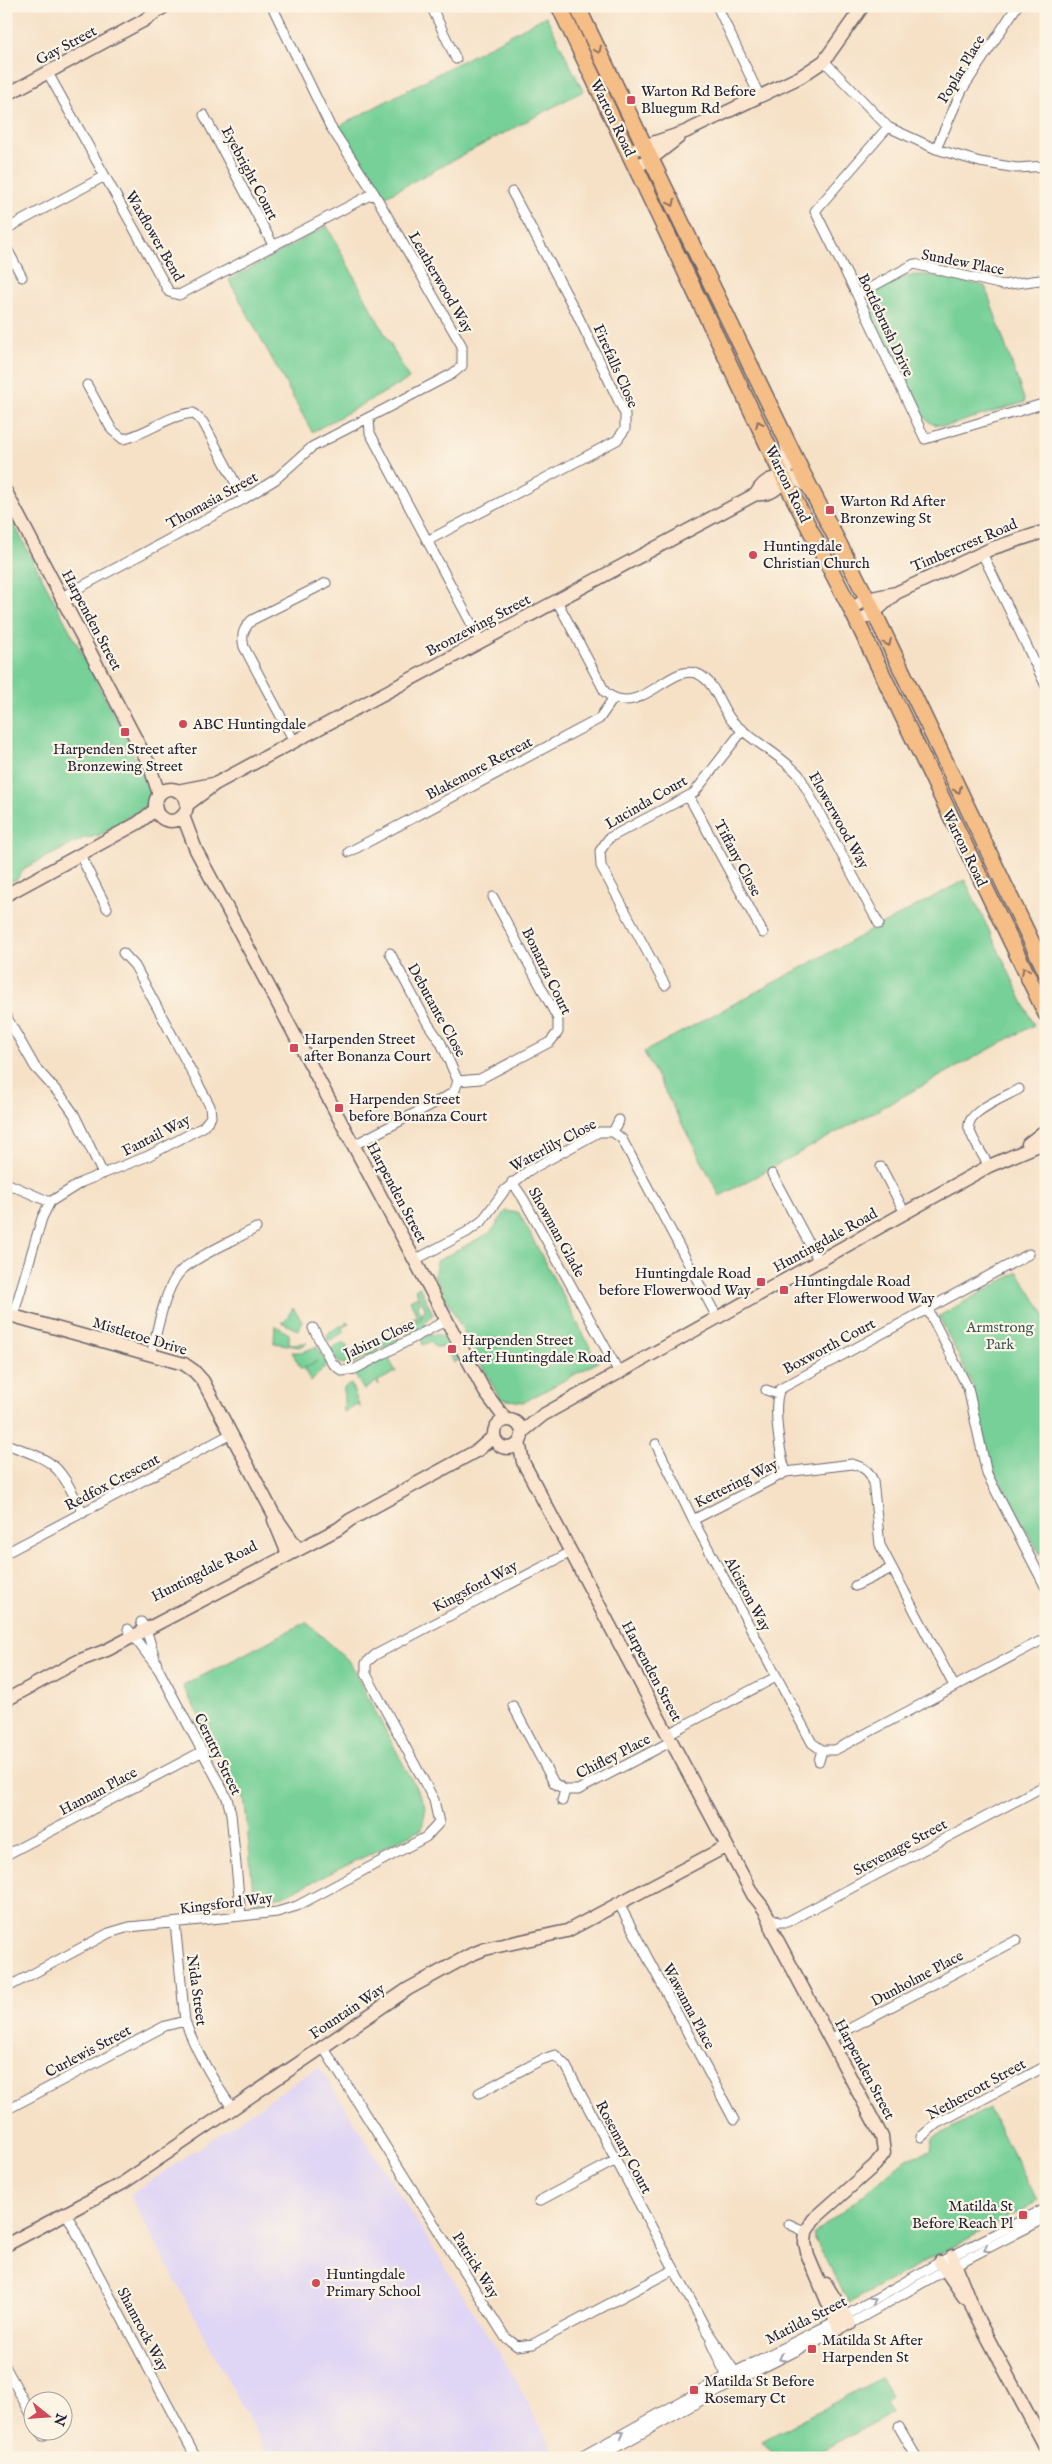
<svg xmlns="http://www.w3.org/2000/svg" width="1052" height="2464" viewBox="0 0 1052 2464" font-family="'IM FELL English',serif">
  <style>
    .built { fill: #dfd5f5 }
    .green { fill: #76d097; stroke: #4c7969 }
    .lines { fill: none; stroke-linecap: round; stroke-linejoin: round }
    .street-casing { stroke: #6c656c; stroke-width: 11 }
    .secondary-casing { stroke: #6c656c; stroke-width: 15 }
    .primary-casing { stroke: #6c656c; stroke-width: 18 }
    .street { stroke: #fff; stroke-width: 9 }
    .secondary { stroke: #fbe5cf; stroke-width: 12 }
    .primary { stroke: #f6be87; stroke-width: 15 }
    .oneway { stroke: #8c7061 }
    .oneway2 { stroke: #9c9ca7 }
    .poi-dot { fill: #d1495b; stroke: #fcf5e5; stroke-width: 2 }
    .labels { text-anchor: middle; stroke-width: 4.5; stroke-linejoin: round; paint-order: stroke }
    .street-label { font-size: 15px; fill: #22223b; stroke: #fcf5e5 }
    .poi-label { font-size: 15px; fill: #22223b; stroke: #fcf5e5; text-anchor: start }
    .park-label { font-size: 15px; fill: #3b5657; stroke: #fcf5e5 }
  </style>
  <rect width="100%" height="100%" fill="#fcf5e5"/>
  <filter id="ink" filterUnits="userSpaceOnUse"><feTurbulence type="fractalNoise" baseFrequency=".02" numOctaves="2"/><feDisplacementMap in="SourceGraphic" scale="10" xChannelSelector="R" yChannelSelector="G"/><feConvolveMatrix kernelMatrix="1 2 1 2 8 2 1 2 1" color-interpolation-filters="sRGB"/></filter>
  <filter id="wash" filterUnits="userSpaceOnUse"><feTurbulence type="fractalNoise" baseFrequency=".0096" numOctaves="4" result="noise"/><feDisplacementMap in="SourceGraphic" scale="20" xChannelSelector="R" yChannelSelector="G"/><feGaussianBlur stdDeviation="1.12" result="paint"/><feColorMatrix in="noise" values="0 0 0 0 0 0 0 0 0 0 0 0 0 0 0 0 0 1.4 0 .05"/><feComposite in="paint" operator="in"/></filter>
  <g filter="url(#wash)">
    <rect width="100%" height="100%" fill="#f6e1c7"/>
    <path class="built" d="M319 2066 511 2371 557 2458H269L130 2195Z"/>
    <path class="green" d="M546 16 583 91 386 196 338 127Z
      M327 226 409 379 312 432 229 280Z
      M915 275H931L985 286 1025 402 947 426 932 424 920 414 867 306C865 288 901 278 915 275Z
      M6 509 120 726 152 794V799L148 805 98 836 84 838 25 868 17 879 6 884Z
      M965 880 1034 1025 720 1196 644 1052Z
      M506 1211 519 1213 598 1362 524 1402 500 1399 434 1276 437 1261 491 1232Z
      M1018 1272 1046 1317V1551L1040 1554 990 1464 973 1386 939 1316Z
      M419 1286 433 1314 425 1323 426 1326 408 1335 404 1328 421 1319 425 1308 415 1289Z
      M417 1296 420 1303 417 1306 420 1312H422L420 1318 403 1327 402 1323 417 1316 410 1300Z
      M293 1308 302 1320 299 1331 281 1322H284Z
      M348 1322 349 1324 342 1329 344 1332 327 1343 328 1333Z
      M275 1325 289 1334V1344L307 1343 300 1347 274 1343Z
      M397 1332 400 1339 349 1366 338 1362 330 1349 344 1342 350 1351 359 1349 360 1352Z
      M431 1334 445 1336 459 1360 454 1363 446 1347H435L430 1342 423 1345 421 1339Z
      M317 1346 327 1364 311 1382 304 1369 317 1361 301 1369 292 1352H303Z
      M388 1357 396 1372 378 1381 379 1385 376 1382 364 1390 356 1377 357 1373Z
      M351 1384 360 1408 357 1404 344 1412V1388Z
      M306 1622 348 1660 426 1807 422 1829 283 1896 254 1902 245 1803 183 1686Z
      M989 2108 1038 2201 849 2303 813 2235 906 2159 931 2151 933 2138Z
      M881 2378 891 2396 886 2403 891 2413 808 2458H777L762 2441Z"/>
  </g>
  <g filter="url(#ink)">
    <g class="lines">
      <defs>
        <path id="street" d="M431 6 456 59
          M717 6 760 97
          M824 61 888 127 936 149 980 162 1017 168 1046 166
          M48 73 169 292 179 295 374 193
          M204 115 273 245
          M888 127 815 211 857 295 925 439 1046 403
          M936 149 962 90 1017 6
          M6 229 105 176
          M6 247 22 277
          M857 295 914 264 1003 285 1040 280
          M87 385 112 430 123 439C148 434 167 415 193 413L203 422 244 499
          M369 419 370 433 481 642
          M427 541 617 440 625 429V414L576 312 512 192
          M982 553 1046 686
          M62 597 244 499 276 479 312 447 452 374 462 366V346L374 193 330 126 272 6
          M557 601 605 692C640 721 670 661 698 674 716 682 720 708 733 722 753 742 780 754 799 775L879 924
          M294 741 244 647C241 635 243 629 252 620L326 583
          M689 797 763 933
          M349 852 599 719 613 699
          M80 855 107 908
          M390 953 428 1024 441 1043 458 1081
          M665 985 601 866 600 851 609 838 694 793 743 730
          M6 1016 35 1067 62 1097 74 1114 103 1174
          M613 1132 619 1120
          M354 1145 448 1096 455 1090 458 1081 480 1079 550 1042 558 1032V1019L493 897
          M989 1166C983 1155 972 1140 969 1128 965 1112 1007 1096 1019 1089
          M881 1167 905 1213
          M772 1174 819 1262
          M512 1182 523 1198 620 1374
          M6 1183 50 1202
          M415 1260 467 1232 482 1221 505 1190 528 1171 599 1132H613L622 1139 718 1319
          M927 1308 968 1388 987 1474 1046 1588
          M13 1316 42 1218 50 1202 82 1182 148 1156 203 1127 211 1117 210 1106 135 966 123 953
          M313 1328 332 1363 342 1371 355 1369 447 1320
          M151 1355C157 1332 164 1291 179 1273 192 1258 237 1239 256 1228
          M766 1390 778 1394
          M6 1444C59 1463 57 1463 83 1513
          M656 1444 693 1520 812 1743 822 1750H835L1046 1638
          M786 1472C780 1455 772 1405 780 1389L1029 1254
          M693 1520 786 1472 852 1464C863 1467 869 1470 873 1481L880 1545 954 1686
          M6 1553 231 1434
          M855 1586 892 1568
          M141 1622 146 1629 157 1665
          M128 1629 159 1670 227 1798 231 1814 241 1916
          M513 1706 554 1783 565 1790H578L672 1741
          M668 1734 776 1677
          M819 1761 822 1750
          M562 1801 565 1790
          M6 1855 203 1751
          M619 1904 734 2120
          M767 1915 778 1922H787L1046 1785
          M175 1923 185 2021C196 2052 214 2082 233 2109
          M6 1988 109 1933 129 1927 241 1916 277 1912 297 1906 426 1837 439 1823 434 1800 366 1674V1663L375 1655 571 1552
          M830 2039 1017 1940
          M323 2047 505 2337 517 2346 533 2344 673 2270
          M479 2093 541 2060 555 2055 566 2066 706 2329 738 2376
          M6 2110 165 2026 185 2021
          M921 2137 936 2124 1046 2066
          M539 2201 616 2160
          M66 2213 196 2458
          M789 2224 806 2232
          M711 2343 729 2381
          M6 2368 32 2416
          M899 2427 917 2458
          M41 2432 43 2436
          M579 2458 727 2376 836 2321 940 2262 1046 2208
          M597 2458 740 2379 850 2324 945 2270 1046 2218"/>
        <path id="secondary" d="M6 95 143 21 165 6
          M629 151 685 132 800 77 824 61 863 6
          M636 166 651 159 679 137
          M6 492 149 764 158 791V797
          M756 494C784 497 792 467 786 444
          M851 609 867 599 896 593 993 548 1046 531
          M857 621 874 613 896 593
          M155 805a16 16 0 1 1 32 0a16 16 0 1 1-32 0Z
          M177 791 213 784
          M187 805 215 784 756 494C768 471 792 474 810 488
          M183 816 196 850 485 1392 506 1420
          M6 895 138 823 156 809
          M1028 1144 1046 1130
          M6 1314 184 1364 194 1371 203 1381 273 1513 298 1549
          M494 1434a14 14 0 1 1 28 0a14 14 0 1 1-28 0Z
          M522 1432 543 1415 989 1166 1046 1142
          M519 1442 523 1462 753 1895C762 1905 771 1917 772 1930L882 2137 884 2153 875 2165 813 2220 806 2232 805 2243 808 2256 839 2329
          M274 1520 288 1554
          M6 1700 78 1661 107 1650 338 1529 350 1520 478 1450 494 1436
          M6 2245 123 2183 408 1989 470 1955 485 1949 567 1931 727 1846
          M952 2256 975 2314 1046 2448
          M940 2262 964 2297
          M826 2284 850 2324"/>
        <path id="primary" d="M559 6 784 479 851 609 1046 1014
          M577 6 802 472 871 606 1046 972"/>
      </defs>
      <use href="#street" class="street-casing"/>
      <use href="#secondary" class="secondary-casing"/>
      <use href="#primary" class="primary-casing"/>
      <use href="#street" class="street"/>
      <use href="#secondary" class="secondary"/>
      <use href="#primary" class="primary"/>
    </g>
    <defs><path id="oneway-chevron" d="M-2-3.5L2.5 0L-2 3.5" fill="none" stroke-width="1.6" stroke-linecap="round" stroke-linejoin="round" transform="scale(1.25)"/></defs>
    <g class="oneway">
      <use href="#oneway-chevron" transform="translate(598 50) rotate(64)"/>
      <use href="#oneway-chevron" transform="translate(672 203) rotate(64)"/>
      <use href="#oneway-chevron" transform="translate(759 424) rotate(-115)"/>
      <use href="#oneway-chevron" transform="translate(888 643) rotate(65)"/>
      <use href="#oneway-chevron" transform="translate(958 790) rotate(65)"/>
      <use href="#oneway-chevron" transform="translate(1025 970) rotate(-116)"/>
    </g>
    <g class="oneway2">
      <use href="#oneway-chevron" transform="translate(987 2249) rotate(153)"/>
      <use href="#oneway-chevron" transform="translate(873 2300) rotate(-30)"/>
      <use href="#oneway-chevron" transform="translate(782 2358) rotate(153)"/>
      <use href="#oneway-chevron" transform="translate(621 2434) rotate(-29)"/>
    </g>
  </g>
  <g class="poi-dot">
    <rect x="626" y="95" width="10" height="10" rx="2.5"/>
    <rect x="825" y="505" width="10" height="10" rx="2.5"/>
    <circle cx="753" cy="555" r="5"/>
    <circle cx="183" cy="724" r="5"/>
    <rect x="120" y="727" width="10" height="10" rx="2.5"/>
    <rect x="289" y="1043" width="10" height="10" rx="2.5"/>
    <rect x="334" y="1103" width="10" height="10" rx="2.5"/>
    <rect x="756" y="1277" width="10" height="10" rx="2.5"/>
    <rect x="779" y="1285" width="10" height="10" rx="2.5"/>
    <rect x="447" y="1344" width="10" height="10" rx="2.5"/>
    <rect x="1018" y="2210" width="10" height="10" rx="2.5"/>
    <circle cx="316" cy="2283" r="5"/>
    <rect x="807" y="2344" width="10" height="10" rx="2.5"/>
    <rect x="689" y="2385" width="10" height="10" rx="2.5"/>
  </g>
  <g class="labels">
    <g class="street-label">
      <text transform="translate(66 45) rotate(-28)" y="5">Gay Street</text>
      <text transform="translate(961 69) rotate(-59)" y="5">Poplar Place</text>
      <text transform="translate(613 118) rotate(64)" y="5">Warton Road</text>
      <text transform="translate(250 173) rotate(62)" y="5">Eyebright Court</text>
      <text transform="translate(155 236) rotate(60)" y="5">Waxflower Bend</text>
      <text transform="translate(963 262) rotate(11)" y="5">Sundew Place</text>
      <text transform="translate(441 282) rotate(60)" y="5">Leatherwood Way</text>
      <text transform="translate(886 325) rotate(65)" y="5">Bottlebrush Drive</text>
      <text transform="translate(616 366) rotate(66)" y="5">Firefalls Close</text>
      <text transform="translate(788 484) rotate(64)" y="5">Warton Road</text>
      <text transform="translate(212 500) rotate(-29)" y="5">Thomasia Street</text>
      <text transform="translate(964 545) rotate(-23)" y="5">Timbercrest Road</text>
      <text transform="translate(92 620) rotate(62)" y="5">Harpenden Street</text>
      <text transform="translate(478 625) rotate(-28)" y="5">Bronzewing Street</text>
      <text transform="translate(479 768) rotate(-28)" y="5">Blakemore Retreat</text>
      <text transform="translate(646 802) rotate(-30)" y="5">Lucinda Court</text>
      <text transform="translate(839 820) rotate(61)" y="5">Flowerwood Way</text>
      <text transform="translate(965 848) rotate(64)" y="5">Warton Road</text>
      <text transform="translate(738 858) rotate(62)" y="5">Tiffany Close</text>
      <text transform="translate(547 971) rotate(64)" y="5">Bonanza Court</text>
      <text transform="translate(437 1010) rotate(61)" y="5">Debutante Close</text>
      <text transform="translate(156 1135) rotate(-27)" y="5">Fantail Way</text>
      <text transform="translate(553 1145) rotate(-28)" y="5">Waterlily Close</text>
      <text transform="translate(397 1192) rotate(62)" y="5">Harpenden Street</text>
      <text transform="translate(557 1232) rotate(61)" y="5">Showman Glade</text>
      <text transform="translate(825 1240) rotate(-29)" y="5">Huntingdale Road</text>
      <text transform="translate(140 1336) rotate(17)" y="5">Mistletoe Drive</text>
      <text transform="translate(379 1339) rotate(-25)" y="5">Jabiru Close</text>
      <text transform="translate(829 1346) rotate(-28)" y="5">Boxworth Court</text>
      <text transform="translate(112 1482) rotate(-28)" y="5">Redfox Crescent</text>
      <text transform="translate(736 1483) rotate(-27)" y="5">Kettering Way</text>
      <text transform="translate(204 1571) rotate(-27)" y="5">Huntingdale Road</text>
      <text transform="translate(475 1586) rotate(-28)" y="5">Kingsford Way</text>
      <text transform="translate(748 1594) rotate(62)" y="5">Alciston Way</text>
      <text transform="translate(652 1671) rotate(62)" y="5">Harpenden Street</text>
      <text transform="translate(218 1754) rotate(64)" y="5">Cerutty Street</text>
      <text transform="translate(613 1756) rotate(-27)" y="5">Chifley Place</text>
      <text transform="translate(98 1791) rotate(-28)" y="5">Hannan Place</text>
      <text transform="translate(900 1847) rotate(-28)" y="5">Stevenage Street</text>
      <text transform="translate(226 1903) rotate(-7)" y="5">Kingsford Way</text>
      <text transform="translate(917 1978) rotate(-28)" y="5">Dunholme Place</text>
      <text transform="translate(197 1990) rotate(82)" y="5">Nida Street</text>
      <text transform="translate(689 2006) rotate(62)" y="5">Wawanna Place</text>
      <text transform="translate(347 2011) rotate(-34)" y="5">Fountain Way</text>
      <text transform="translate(88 2051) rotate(-28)" y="5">Curlewis Street</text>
      <text transform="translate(865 2069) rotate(62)" y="5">Harpenden Street</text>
      <text transform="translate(976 2089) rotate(-29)" y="5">Nethercott Street</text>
      <text transform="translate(624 2147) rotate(62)" y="5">Rosemary Court</text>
      <text transform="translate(476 2265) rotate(58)" y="5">Patrick Way</text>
      <text transform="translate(806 2320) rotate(-27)" y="5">Matilda Street</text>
      <text transform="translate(143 2329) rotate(62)" y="5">Shamrock Way</text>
    </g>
    <g class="poi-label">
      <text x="641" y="96">Warton Rd Before<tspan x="641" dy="17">Bluegum Rd</tspan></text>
      <text x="840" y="506">Warton Rd After<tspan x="840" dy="17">Bronzewing St</tspan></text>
      <text x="763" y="551">Huntingdale<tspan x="763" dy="17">Christian Church</tspan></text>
      <text x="193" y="729">ABC Huntingdale</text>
      <text x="125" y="754" text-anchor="middle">Harpenden Street after<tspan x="125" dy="17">Bronzewing Street</tspan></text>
      <text x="304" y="1044">Harpenden Street<tspan x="304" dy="17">after Bonanza Court</tspan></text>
      <text x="349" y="1104">Harpenden Street<tspan x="349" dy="17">before Bonanza Court</tspan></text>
      <text x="751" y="1278" text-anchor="end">Huntingdale Road<tspan x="751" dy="17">before Flowerwood Way</tspan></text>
      <text x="794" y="1286">Huntingdale Road<tspan x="794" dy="17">after Flowerwood Way</tspan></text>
      <text x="462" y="1345">Harpenden Street<tspan x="462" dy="17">after Huntingdale Road</tspan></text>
      <text x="1013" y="2211" text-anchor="end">Matilda St<tspan x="1013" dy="17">Before Reach Pl</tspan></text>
      <text x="326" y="2279">Huntingdale<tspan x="326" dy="17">Primary School</tspan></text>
      <text x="822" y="2345">Matilda St After<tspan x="822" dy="17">Harpenden St</tspan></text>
      <text x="704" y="2386">Matilda St Before<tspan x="704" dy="17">Rosemary Ct</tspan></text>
    </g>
    <g class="park-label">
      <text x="1000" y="1332">Armstrong<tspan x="1000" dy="17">Park</tspan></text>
    </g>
  </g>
  <rect width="1052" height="2464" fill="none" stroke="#fcf5e5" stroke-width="25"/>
  <g transform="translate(48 2416) rotate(107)"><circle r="24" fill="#fcf5e5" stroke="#a5a1a1"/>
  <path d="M0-4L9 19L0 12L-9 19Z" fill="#d1495b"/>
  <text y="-8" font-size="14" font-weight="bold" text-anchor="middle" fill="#22223b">N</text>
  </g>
</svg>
